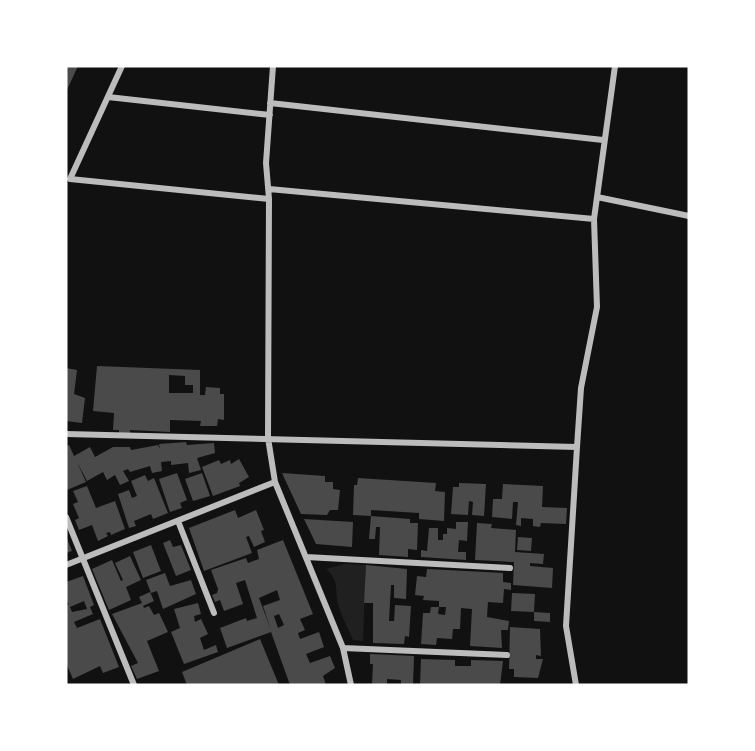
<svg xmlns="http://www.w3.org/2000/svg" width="755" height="751" viewBox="0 0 755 751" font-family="Literata,serif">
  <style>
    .green { fill: #202020 }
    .building { fill: #4a4a4a; fill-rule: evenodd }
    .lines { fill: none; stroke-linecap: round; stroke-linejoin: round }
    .minor { stroke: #bcbcbc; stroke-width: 6 }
  </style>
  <rect width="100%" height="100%" fill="#111"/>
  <path class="green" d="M344 564 366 565 363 641 353 640C348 628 339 612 337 599 336 586 337 578 326 569Z"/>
  <path class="building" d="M66 66H78L66 92Z
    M97 366 200 370V395H205L206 387 220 388V394H224V420L218 419 217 426H200L201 421 170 420V432L130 430V434H119V430H113L114 413 93 411ZM169 375 185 376V385H193V393H169Z
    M66 368 77 370 74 394 85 398 82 423 66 421Z
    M186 442 187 445 214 443 215 453 197 458 201 470 189 473 188 463 171 465V461L161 462 162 471 152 473 150 466 130 472 128 469 123 471 129 481 120 485 115 475 107 480 103 472 87 481 77 462 86 482 67 490 66 488V446L69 445 74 456 90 447 95 457 113 447H130L131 450 158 445 160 449 159 444Z
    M239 459 249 477 239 483 240 486 213 496 202 467 219 460 221 464 230 460 231 464Z
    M177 473 187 500 180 503 182 508 170 512 159 479Z
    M202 473 210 496 193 501 185 479Z
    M282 473 325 476V482H333V489L340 490 338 510H330L327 515 301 514Z
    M145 475 148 481 154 478 168 513 153 519 151 514 134 521 136 526 129 528 118 494 129 490 132 498 137 496 131 481Z
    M358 478 436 483 435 491 445 492 444 521 419 519V513L371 510V516L353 515 354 485H357Z
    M459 483 486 484 484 516 472 515 473 502 469 501 468 515 451 514 453 487H459Z
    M503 484 543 486 542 507 567 508 566 524 541 523 540 527 533 526V519L521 518V526L516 525 518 502H513L512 519 492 517 493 499H502Z
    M87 486 96 508 115 501 125 529 111 535 110 532 106 533 108 536 98 541 92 525 79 530 75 520 79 518 73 504 78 502 73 491Z
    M235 510 238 518 256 510 264 530 261 531 265 542 254 547 249 536 246 537 252 553 204 571 189 528Z
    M371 516 410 519V523H418L417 550 408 549V557L379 555 380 527H376L375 539H369Z
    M304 519 353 522 352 547 316 544Z
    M456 522H468L467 541 459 540 458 552H466V560L421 557V550L427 551 429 528H438V540H443V534H447V528L456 529Z
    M477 523 492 524 491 528 516 530 515 552 544 554 543 564 530 563V566L553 568 552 588 513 585 514 562 475 560Z
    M66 536 72 551 66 553Z
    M518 537 532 538 531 551 517 550Z
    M170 540 173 547 181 545 191 570 176 576 163 543Z
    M283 540 313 614 300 619 305 630 298 633 300 639 319 632 324 647 306 654 310 663 330 656 335 668 323 676 326 685H290L271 632 227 648 220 628 246 618 247 621 257 618 245 580 236 583 243 604 224 611 220 600 215 602 212 595 217 593 218 589 211 570 246 558 248 563 259 559 257 550ZM277 590 280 600 263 606 271 630 259 598ZM279 614 284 625 278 628 274 616Z
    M151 545 161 571 143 578 133 552Z
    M130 556 141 580 126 587 131 600 109 610 92 569 112 560 121 581 123 580 115 563Z
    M366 565 407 569 406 599 394 598V585H391L389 621H394L395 605 411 606 409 637 405 636 404 644 373 643V603H364Z
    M427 569 503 573V582L511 583V590L504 589 503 603 488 602 487 617 509 621 508 630H501L502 648 470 646 472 609 461 608 460 629H453L452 639 437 638 436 645 421 644 423 613H430L431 607H439V601L423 600 424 596 415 595 417 576 426 577ZM439 607H446L445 615 438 614Z
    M165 573 170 586 191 580 196 594 163 609 157 591 151 593 146 580Z
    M83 576 94 605 90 607 93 614 74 622 77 628 100 619 119 667 103 673 100 666 73 679 66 663V605L69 604 66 601V582ZM84 601 87 609 72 612 70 607Z
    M150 592 154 601 143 606 144 608 149 606 154 615 159 613 168 632 147 641 159 671 137 679 131 666 138 663 112 614 142 603 139 597Z
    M512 593 535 594 534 612 511 611Z
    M198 603 201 614 194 616 195 622 201 619 208 634 200 638 204 650 216 645 218 652 184 664 171 632 180 628 174 609Z
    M534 612 550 613V622L534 621Z
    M510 627 540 629 541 656 536 655V659H543L538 678 514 677V669H509Z
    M260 639 279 685H187L182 672Z
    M370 654 414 656 413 685H401V680L387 679V685H372L373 664H370Z
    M421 659 455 660V666H471V660L503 661 500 685H420Z"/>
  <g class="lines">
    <path class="minor" d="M122 66 70 179 269 199
      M273 66 266 163 269 199 268 438 275 482 343 648 351 685
      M108 97 270 115
      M270 103 603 140
      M269 189 594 219
      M597 197 689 216
      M66 434 577 447
      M66 517 134 685
      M178 521 214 613
      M306 557 510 568
      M66 565 275 482
      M343 648 507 655
      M576 685 566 626 577 447 581 388 597 307 594 219 615 66"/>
  </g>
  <rect width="755" height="751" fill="none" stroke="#ffffff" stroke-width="135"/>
</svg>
